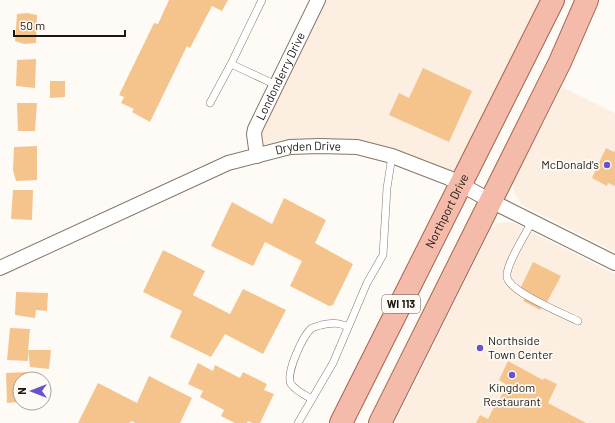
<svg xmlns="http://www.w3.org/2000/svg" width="615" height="423" viewBox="0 0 615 423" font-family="Barlow,sans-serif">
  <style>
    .built { fill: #fcefe1 }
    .building { fill: #f4c48c }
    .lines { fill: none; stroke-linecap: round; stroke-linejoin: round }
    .service-casing { stroke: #847667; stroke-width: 8 }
    .minor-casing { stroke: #847667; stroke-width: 16 }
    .primary-casing { stroke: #a46350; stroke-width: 24 }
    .service { stroke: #fff; stroke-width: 7 }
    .minor { stroke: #fff; stroke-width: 14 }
    .primary { stroke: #f4baaa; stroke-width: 22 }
    .poi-dot { fill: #6754cd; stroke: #fefbf7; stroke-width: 1.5 }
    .labels { text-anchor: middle; stroke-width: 3.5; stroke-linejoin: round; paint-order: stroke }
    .shield { fill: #fefbf7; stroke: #605c57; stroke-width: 1 }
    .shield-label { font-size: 11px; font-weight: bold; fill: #1d1812 }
    .street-label { font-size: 12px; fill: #1d1812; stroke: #fefbf7 }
    .poi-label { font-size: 12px; fill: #1d1812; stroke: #fefbf7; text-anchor: end }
  </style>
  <rect width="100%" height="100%" fill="#fefbf7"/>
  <path class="built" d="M318 0H553L460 185 357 147 257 156 255 129Z
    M562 87 615 113V252L526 207 521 204 514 192 512 181 536 133 543 124Z
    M503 222 514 223 615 274V423H395L491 229 495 224Z"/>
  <path class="building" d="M169 0H228L222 11 212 6 190 48 187 46 150 122 132 112 134 109 121 103 124 97 119 95 154 23 158 24Z
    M27 13 37 15 36 43 24 44 15 41 17 14Z
    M36 59 35 88 16 86 17 60Z
    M423 68 472 91 449 142 389 115 399 93 409 98Z
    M50 81H65V97L50 98Z
    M17 103H37L35 131H18Z
    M37 146V180L16 181 13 170 14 147Z
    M606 148 614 152 615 150V186L608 183 607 186 592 178Z
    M13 190H33L32 220 11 219Z
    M284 198 326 220 315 243 353 264 333 305 329 306 290 286 302 261 265 242 253 266 211 246 232 202 272 224Z
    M163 250 205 271 193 295 230 314 243 289 286 310 263 354 225 334 211 357 170 337 182 311 143 292Z
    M533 262 561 276 547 302 544 301 540 310 523 301 528 293 520 289Z
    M16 292 48 293 47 311 36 310 35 318 15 315Z
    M10 328 30 329 28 350H51L49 369 30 367 28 350V361L7 360Z
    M508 361 543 380 544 378 557 384 548 403 586 423H476L480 415 488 419 497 401 498 402 507 385 499 380Z
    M198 363 213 371 215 365 240 378 243 372 267 384 264 390 274 394 260 423H252L248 421 247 423H235L221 416 224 410 200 397 203 391 188 384Z
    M27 372V379H20V402L7 403 6 373Z
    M149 376 192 398 180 423H135L131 421 130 423H78L98 383 137 403Z"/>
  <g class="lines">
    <defs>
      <path id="service" d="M262 0 231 64 276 85
        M210 103 231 64
        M532 222C526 233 505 266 507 277 509 292 564 314 578 321
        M312 399C305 395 296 391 291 384 285 374 303 335 312 328 314 327 319 326 321 325 331 323 339 322 348 327
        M298 423 333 363 367 283 383 255 387 188 392 156"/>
      <g id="minor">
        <path id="s1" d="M257 156 254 134 255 129 318 0"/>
        <path id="s2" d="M0 268 228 163 290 147 319 146 357 147 392 156 449 178 491 201 615 263"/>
      </g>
      <g id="primary">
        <path id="s3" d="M341 423 553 0"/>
        <path d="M380 423 560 62 587 0"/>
      </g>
    </defs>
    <use href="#service" class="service-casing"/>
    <use href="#minor" class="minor-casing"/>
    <use href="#primary" class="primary-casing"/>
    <use href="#service" class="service"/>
    <use href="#minor" class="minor"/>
    <use href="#primary" class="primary"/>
  </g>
  <g class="poi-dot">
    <circle cx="607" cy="165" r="4"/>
    <circle cx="480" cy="348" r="4"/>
    <circle cx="512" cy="375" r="4"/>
  </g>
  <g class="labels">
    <rect class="shield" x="382" y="295" width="38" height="18" rx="3"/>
    <g class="shield-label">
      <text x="401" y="308">WI 113</text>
    </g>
    <g class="street-label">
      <text dy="4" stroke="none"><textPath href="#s1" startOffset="86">Londonderry Drive</textPath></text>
      <text dy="4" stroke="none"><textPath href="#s2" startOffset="333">Dryden Drive</textPath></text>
      <text dy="4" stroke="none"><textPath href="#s3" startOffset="237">Northport Drive</textPath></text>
    </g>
    <g class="poi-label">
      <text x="599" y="169">McDonald's</text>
      <text x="488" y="345" text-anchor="start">Northside<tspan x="488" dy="14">Town Center</tspan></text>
      <text x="512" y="392" text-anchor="middle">Kingdom<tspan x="512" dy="14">Restaurant</tspan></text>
    </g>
  </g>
  <g transform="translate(32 391) rotate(270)"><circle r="19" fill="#fefbf7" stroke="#a4a09b"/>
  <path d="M0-3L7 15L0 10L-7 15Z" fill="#6754cd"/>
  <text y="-6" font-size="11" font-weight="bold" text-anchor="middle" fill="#1d1812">N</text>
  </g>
  <path d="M14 30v6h111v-6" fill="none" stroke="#1d1812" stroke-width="2"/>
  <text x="20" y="30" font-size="12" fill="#1d1812" stroke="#fefbf7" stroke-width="3" paint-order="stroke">50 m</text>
</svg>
